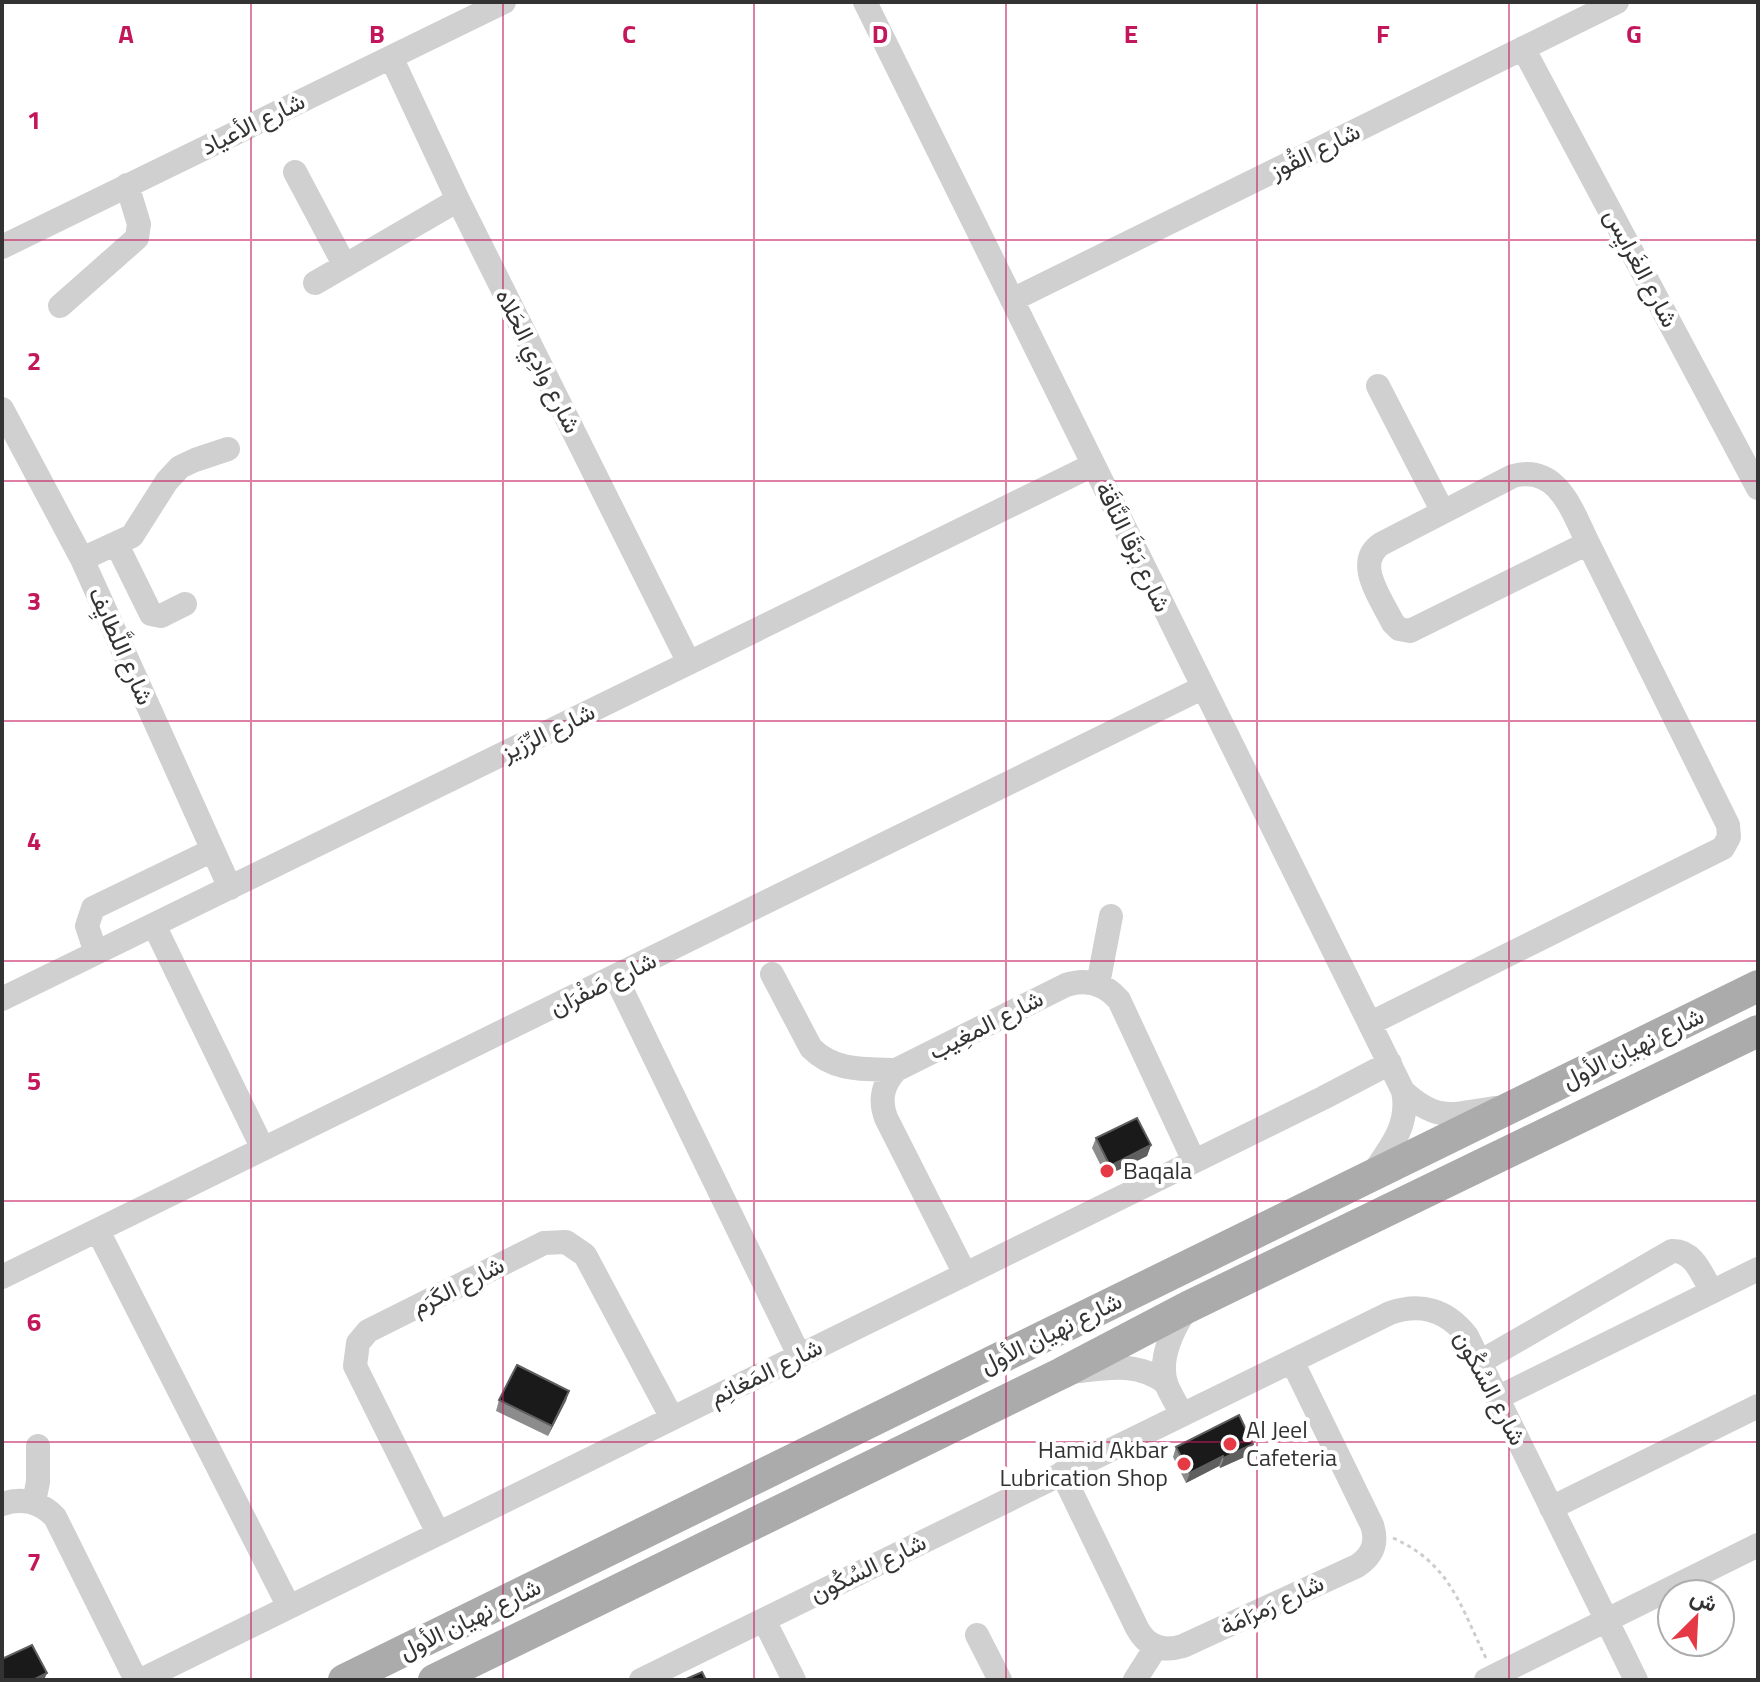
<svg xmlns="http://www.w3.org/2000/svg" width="1760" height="1682" viewBox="0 0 1760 1682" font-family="'Titillium Web',Vazirmatn,sans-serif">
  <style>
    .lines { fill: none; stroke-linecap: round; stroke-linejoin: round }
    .path { stroke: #cdcdcd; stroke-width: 3; stroke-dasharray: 4 4; stroke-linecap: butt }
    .minor { stroke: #d0d0d0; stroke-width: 24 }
    .major { stroke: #ababab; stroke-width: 32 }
    .wall { fill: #8c8c8c }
    .shaded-wall { fill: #5f5f5f }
    .building { fill: #1a1a1a; stroke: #5f5f5f; stroke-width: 2 }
    .grid { fill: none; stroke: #c2185b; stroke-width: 2; stroke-opacity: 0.55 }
    .poi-dot { fill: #e63946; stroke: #fff; stroke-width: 3 }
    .labels { text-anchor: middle; stroke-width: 8; stroke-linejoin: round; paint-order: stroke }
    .street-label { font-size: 24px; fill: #333; stroke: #fff }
    .poi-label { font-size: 24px; fill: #333; stroke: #fff; text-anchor: start }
    .grid-label { font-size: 26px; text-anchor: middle; font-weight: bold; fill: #c2185b; stroke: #fff; stroke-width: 8; stroke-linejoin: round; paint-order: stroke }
  </style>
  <rect width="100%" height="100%" fill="#fff"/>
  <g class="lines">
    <path class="path" d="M1393 1538C1451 1564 1460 1606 1486 1658"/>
    <path class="minor" d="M865 2 1403 1091C1410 1124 1391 1147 1373 1173
      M1523 48 1758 488
      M391 57 458 200 689 663
      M295 172 345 266
      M2 247 504 2
      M315 283 458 200
      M1012 300 1617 2
      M60 306 137 238 139 224 127 185
      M1378 386 1443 512
      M2 409 82 559 230 888
      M117 545 151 614 161 616 185 604
      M82 559 132 536 167 481 180 467 195 460 228 449
      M154 925 263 1149
      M96 953 87 926 93 908 213 850
      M772 974 811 1048C835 1072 864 1069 896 1070
      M616 978 799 1355
      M1098 984 1111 916
      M2 999 1093 465
      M1371 1023 1723 848 1729 837 1728 825 1588 543C1572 511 1558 464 1513 476L1381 544C1353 563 1382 600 1393 623L1399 629 1410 631 1588 543
      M1403 1091C1438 1123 1453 1114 1496 1108
      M98 1231 289 1607
      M965 1274 886 1118C879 1099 883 1084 896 1070L1066 985C1087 978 1105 984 1119 1000L1194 1161
      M2 1277 1202 688
      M1480 1362 1672 1251C1694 1250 1702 1275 1712 1292
      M1072 1372C1107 1368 1137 1361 1166 1383
      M1497 1398 1758 1269
      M1182 1414C1177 1405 1171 1395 1167 1386 1157 1360 1173 1328 1188 1307
      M1062 1473 1137 1628C1147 1647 1163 1652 1183 1646L1357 1566C1372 1556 1378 1543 1372 1525L1292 1361
      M34 1502 38 1482V1446
      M2 1504C23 1497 40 1502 55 1517L136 1680
      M1551 1508 1758 1406
      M438 1533 355 1366 358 1343 368 1331 544 1243 566 1242 585 1255 672 1418
      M764 1620 794 1680
      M977 1635 1000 1680
      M141 1680 1323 1098 1390 1063
      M641 1680 1390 1313C1421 1302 1447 1310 1467 1336L1636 1680
      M1135 1680 1156 1647
      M1486 1680 1758 1545"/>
    <path class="major" d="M344 1680 1758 986
      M434 1680 1062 1373 1188 1307 1758 1031"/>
  </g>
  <path class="wall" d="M1096 1138 1151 1145 1147 1156 1106 1176 1092 1148Z
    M569 1391 548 1436 496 1411 499 1400Z
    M1176 1447 1249 1455 1220 1468 1219 1466 1186 1483 1173 1457Z"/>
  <path class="shaded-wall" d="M1151 1145 1147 1156 1106 1176 1110 1166Z
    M569 1391 566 1401 548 1436 552 1426Z
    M1253 1444 1249 1455 1220 1468 1224 1458Z
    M1223 1456 1219 1466 1186 1483 1190 1473Z
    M47 1673 44 1680H33Z"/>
  <path class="building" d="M1137 1118 1151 1145 1110 1166 1096 1138Z
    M517 1365 569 1391 552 1426 499 1400Z
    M1239 1415 1253 1444 1224 1458 1223 1456 1190 1473 1176 1447Z
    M32 1645 47 1673 33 1680H2V1659Z
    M702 1672 706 1680H684Z"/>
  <path class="grid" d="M251 2V1680M503 2V1680M754 2V1680M1006 2V1680M1257 2V1680M1509 2V1680M2 240H1758M2 481H1758M2 721H1758M2 961H1758M2 1201H1758M2 1442H1758"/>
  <g class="poi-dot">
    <circle cx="1107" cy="1171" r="8"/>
    <circle cx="1230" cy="1444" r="8"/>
    <circle cx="1184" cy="1464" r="8"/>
  </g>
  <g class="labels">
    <g class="street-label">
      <text transform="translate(253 124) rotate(-26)" y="8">شارع الأعياد</text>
      <text transform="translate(1315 151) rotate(-26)" y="8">شارع القُوز</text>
      <text transform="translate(1641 268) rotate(62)" y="8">شارع الغَرايِس</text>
      <text transform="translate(538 361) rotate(63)" y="8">شارع وادِي الحَلاه</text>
      <text transform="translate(1133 547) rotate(64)" y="8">شارع بَرْقَا النَّاقَة</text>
      <text transform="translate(121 646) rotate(66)" y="8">شارع اللَّطايِف</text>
      <text transform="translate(548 732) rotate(-26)" y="8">شارع الرِّزَيز</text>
      <text transform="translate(603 984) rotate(-26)" y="8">شارع صَفْرَان</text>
      <text transform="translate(986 1025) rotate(-27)" y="8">شارع المغِيب</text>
      <text transform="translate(1633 1048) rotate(-26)" y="8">شارع نهيان الأول</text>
      <text transform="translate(458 1286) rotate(-27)" y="8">شارع الكَرَم</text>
      <text transform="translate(1051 1333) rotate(-26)" y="8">شارع نهيان الأول</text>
      <text transform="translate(766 1372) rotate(-26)" y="8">شارع المَغانِم</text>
      <text transform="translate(1490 1388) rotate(62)" y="8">شارع السُكُون</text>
      <text transform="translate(868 1568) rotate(-26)" y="8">شارع السُكُون</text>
      <text transform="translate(1272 1605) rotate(-25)" y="8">شارع رَمرَامَة</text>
      <text transform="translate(470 1619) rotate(-26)" y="8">شارع نهيان الأول</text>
    </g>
    <g class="poi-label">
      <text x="1123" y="1179">Baqala</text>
      <text x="1246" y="1438">Al Jeel<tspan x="1246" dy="28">Cafeteria</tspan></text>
      <text x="1168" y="1458" text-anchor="end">Hamid Akbar<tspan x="1168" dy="28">Lubrication Shop</tspan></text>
    </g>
  </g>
  <g class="grid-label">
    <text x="126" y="43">A</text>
    <text x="377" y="43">B</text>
    <text x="629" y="43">C</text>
    <text x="880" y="43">D</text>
    <text x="1131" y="43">E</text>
    <text x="1383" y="43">F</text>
    <text x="1634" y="43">G</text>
    <text x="34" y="129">1</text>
    <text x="34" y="370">2</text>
    <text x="34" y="610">3</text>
    <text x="34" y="850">4</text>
    <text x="34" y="1090">5</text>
    <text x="34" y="1331">6</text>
    <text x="34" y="1571">7</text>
  </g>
  <rect width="1760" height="1682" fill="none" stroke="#333333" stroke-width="8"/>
  <g transform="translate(1696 1618) rotate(24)"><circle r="38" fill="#ffffff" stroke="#adadad" stroke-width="2"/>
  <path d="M0-6L14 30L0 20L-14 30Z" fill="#e63946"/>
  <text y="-12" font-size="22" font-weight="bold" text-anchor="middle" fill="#333333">ش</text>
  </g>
</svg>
